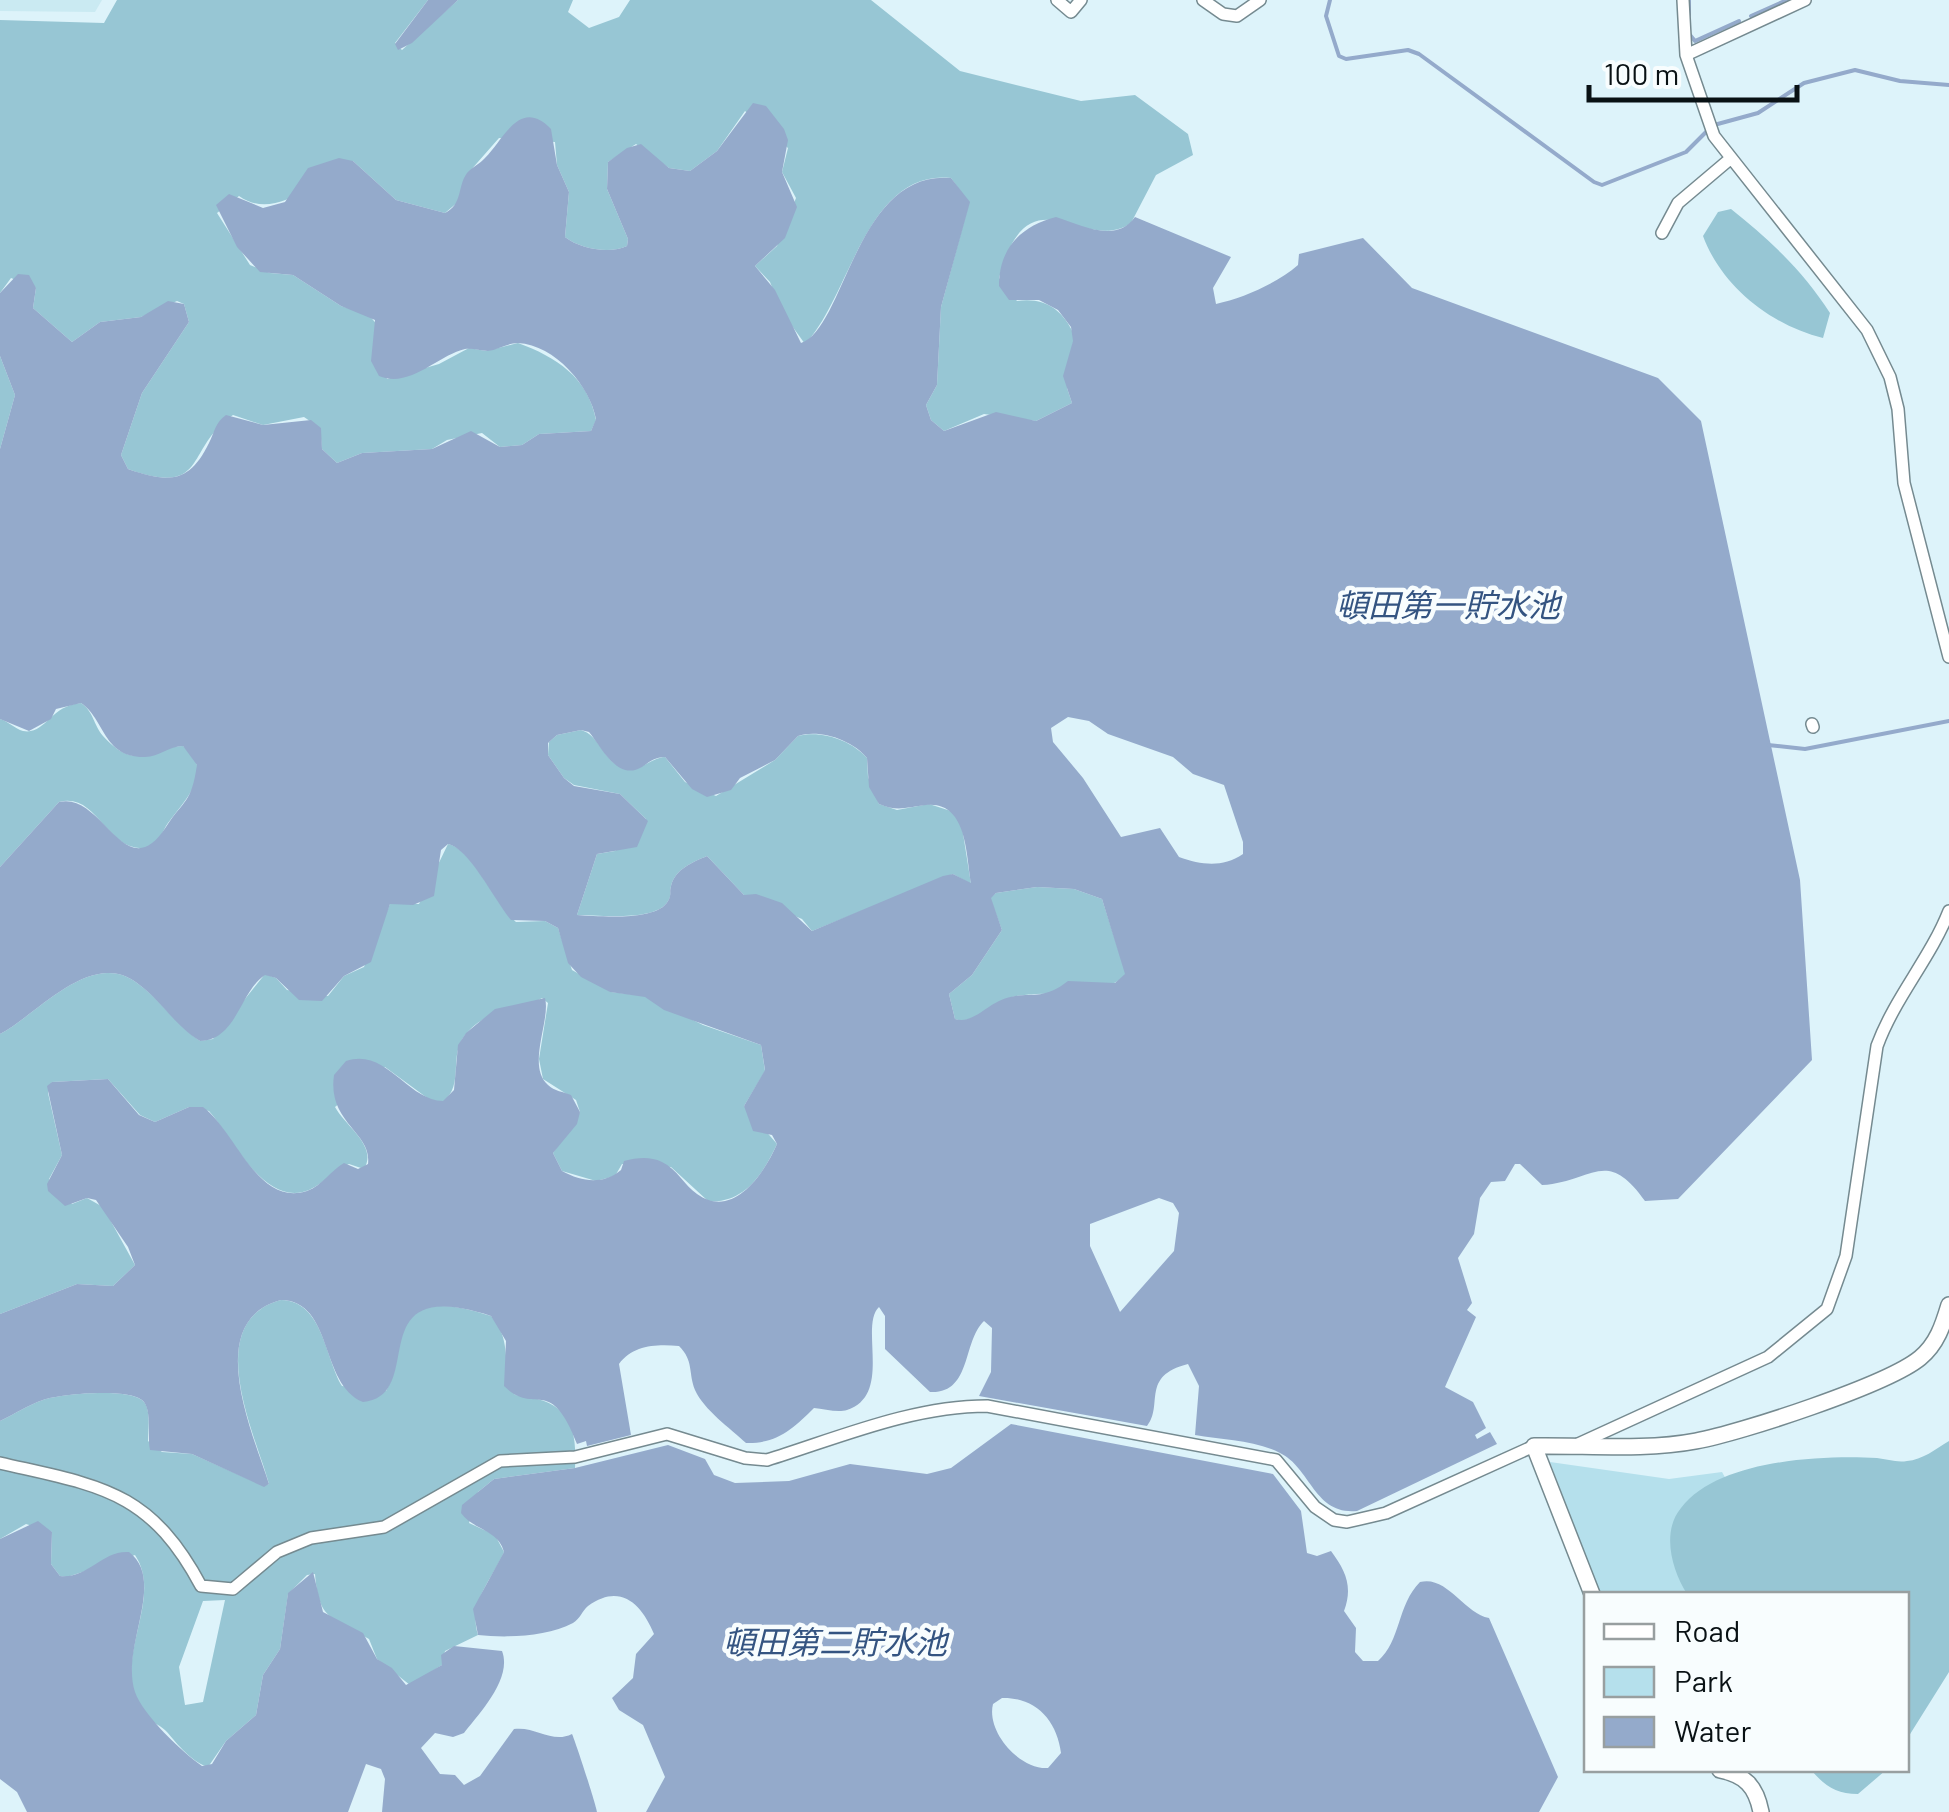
<svg xmlns="http://www.w3.org/2000/svg" width="1949" height="1812" viewBox="0 0 1949 1812" font-family="Barlow,'Noto Sans JP',sans-serif">
  <style>
    .built { fill: #caeaf2 }
    .green { fill: #b5e0ec }
    .forest { fill: #97c6d4; fill-rule: evenodd }
    .water { fill: #94aacb; fill-rule: evenodd }
    .lines { fill: none; stroke-linecap: round; stroke-linejoin: round }
    .stream { stroke: #94aacb; stroke-width: 4 }
    .street-casing { stroke: #758a90; stroke-width: 14 }
    .secondary-casing { stroke: #758a90; stroke-width: 18 }
    .street { stroke: #fff; stroke-width: 11 }
    .secondary { stroke: #fff; stroke-width: 15 }
    .labels { text-anchor: middle; stroke-width: 9; stroke-linejoin: round; paint-order: stroke }
    .water-label { font-size: 32px; font-style: italic; fill: #345481; stroke: #f8fdfe }
  </style>
  <rect width="100%" height="100%" fill="#ddf3fa"/>
  <path class="built" d="M0 0H102L95 12 0 11Z"/>
  <path class="green" d="M1550 1462 1669 1479 1722 1472 1754 1529 1753 1594H1599Z"/>
  <path class="forest" d="M117 0H428L395 43 402 50 458 0H573L568 12 589 28 619 17 630 0H871L960 71 1081 101 1135 95 1188 134 1193 155 1156 175 1131 223C1083 256 1029 166 999 278L1017 301C1044 297 1063 309 1074 335L1067 388 1072 403 1036 421 984 414 944 431 931 420 926 405 937 385 941 307 969 203 951 178C866 169 850 298 805 344L782 312 770 282 755 266 777 246 796 198 782 172 788 148 745 111 717 151 690 171 669 168 636 144 608 162 607 189 628 239 627 246C610 254 580 249 565 237L569 192 557 165 555 142 499 138 470 171 458 202 445 213 396 200 353 161C318 180 275 222 239 196L217 213 250 265 270 273 293 275 341 306 369 315 378 326 376 341 387 379 439 364 469 348 486 351 518 343C556 357 588 377 596 420L591 431 539 434 522 445 500 447 482 433 447 440 432 449 362 453 337 463 322 449 320 428 304 417 263 425 233 415C184 448 209 498 128 469L121 455 142 393 189 322 184 304 177 301 141 317 100 322 72 342 33 308 36 288 11 278 0 293V20L104 23Z
    M1731 209C1770 240 1803 271 1830 313L1823 338C1771 325 1722 287 1703 236L1718 212Z
    M0 356 15 395 0 449Z
    M81 703C94 712 93 724 103 736 137 773 148 747 183 746 218 772 181 803 166 826 161 835 157 846 145 848 106 852 98 792 59 802L0 867V719C8 721 15 729 23 731 46 735 49 706 81 703Z
    M581 730C604 737 604 771 633 768 646 767 652 758 665 757L685 782 716 796 775 760 798 736C821 730 851 740 867 758L868 777 879 804 897 810 929 804 954 812 961 821 971 884 953 874 812 931 802 919 744 895 707 856C693 862 675 869 671 886 669 893 672 895 668 901 657 922 598 915 577 915L597 854 615 851 646 819 620 794 574 785 564 778 548 755 549 742 557 735Z
    M448 844C473 849 494 903 516 922L545 921 558 928 572 970 611 992 645 996 703 1025 761 1045 765 1071 744 1106 777 1144C763 1174 744 1204 708 1201L671 1167 622 1164 615 1176 596 1181 562 1171 553 1153 580 1112 576 1100 543 1079 539 1059 548 1003 542 998C515 1015 489 1006 465 1035 448 1056 465 1084 443 1102L430 1100 385 1067 335 1107C346 1127 378 1146 364 1169L349 1164C333 1170 325 1183 309 1190 264 1208 233 1138 209 1111L189 1107 155 1122 140 1115 108 1079 52 1082 48 1093 62 1155 49 1179 72 1204 87 1198 103 1207 135 1265 113 1286 77 1284 0 1314V1034C37 1015 91 948 137 983 161 1000 175 1024 200 1041L213 1039 265 974 276 978 287 990 328 996 344 976 364 967 390 904H419Z
    M1037 887 1074 889 1102 899 1126 974C1101 1001 1044 989 1012 997 993 1002 973 1026 955 1019L949 994 972 975 1002 930 990 898 996 893Z
    M281 1300C323 1301 325 1358 342 1386L386 1391C398 1371 396 1350 403 1329 417 1293 465 1308 491 1316 514 1341 500 1368 515 1395 564 1400 578 1419 575 1468L494 1479 478 1492 469 1523 495 1535 504 1552C491 1581 468 1603 478 1635L445 1651 442 1665 410 1685 377 1659 369 1639C333 1616 319 1623 315 1574L307 1575 288 1594 280 1649 263 1675 256 1715 226 1741 208 1767C193 1763 177 1744 167 1732 162 1726 154 1724 149 1718 102 1668 167 1603 135 1555L67 1577 60 1576 51 1564 52 1532 26 1524 0 1539V1421C15 1414 28 1405 43 1400 59 1394 132 1387 144 1402 151 1410 148 1430 148 1441L162 1452 192 1454 264 1486 269 1484C256 1436 200 1322 281 1300ZM225 1600 203 1702 185 1705 179 1667 203 1601Z
    M1949 1441V1672L1907 1739 1906 1594H1687C1672 1570 1661 1532 1681 1508 1718 1460 1819 1455 1877 1458 1887 1459 1897 1463 1907 1461 1922 1460 1936 1449 1949 1441Z
    M1811 1770H1886L1858 1794C1836 1794 1825 1786 1811 1770Z"/>
  <path class="water" d="M428 0H458L412 43 398 50 395 44Z
    M753 103 766 106 784 129 788 140 782 172 797 207 785 238 755 266 775 290 801 343C845 329 856 169 951 178L970 202 941 307 937 385 926 405 931 420 944 431 996 412 1036 421 1072 403 1063 376 1073 341 1071 327 1058 310 1039 300H1009L999 286C999 248 1021 226 1056 217 1081 225 1116 244 1135 217L1231 257 1213 288 1216 304C1243 298 1276 284 1298 265L1299 254 1363 238 1412 288 1658 378 1701 421 1800 880 1812 1060 1678 1199 1645 1201C1606 1146 1593 1182 1542 1185L1520 1164H1515L1505 1181 1491 1182 1480 1198 1474 1234 1458 1258 1472 1303 1467 1310 1476 1317 1445 1387 1473 1402 1486 1428 1475 1435 1477 1439 1490 1432 1497 1444 1357 1511C1314 1515 1311 1468 1280 1453 1255 1440 1222 1440 1195 1435L1199 1386 1188 1364C1140 1376 1164 1405 1147 1426L979 1396 991 1372 992 1328 984 1321C962 1342 972 1394 930 1392L885 1349V1316L879 1307C859 1326 893 1395 847 1410 838 1413 824 1409 814 1408 794 1428 777 1444 746 1443 730 1428 704 1410 695 1390 688 1372 694 1361 679 1346 656 1344 633 1345 619 1364L631 1435 587 1446 586 1441 577 1444C550 1373 535 1417 504 1386L506 1341 491 1316C356 1272 430 1396 363 1402 319 1384 334 1301 281 1300 201 1321 254 1436 269 1484L264 1487 192 1454 150 1450C147 1437 152 1413 144 1402 133 1387 59 1394 43 1400 28 1405 15 1414 0 1421V1314L77 1284 113 1286 135 1265 128 1247 96 1200 87 1198 65 1206 48 1191 47 1184 62 1155 47 1086 52 1082 108 1079 139 1115 155 1122 189 1107H203C236 1131 257 1207 307 1191 323 1185 330 1171 344 1163L358 1169 368 1164C372 1132 327 1123 334 1075L346 1061C386 1047 407 1100 443 1101L454 1090 458 1045 466 1033 495 1009 545 998C551 1020 526 1066 548 1085 554 1091 564 1092 571 1095L580 1112 577 1124 553 1153 562 1171C582 1182 603 1185 621 1170L624 1161C637 1158 649 1156 662 1162 677 1169 684 1185 697 1194 733 1220 764 1174 777 1144L772 1135 753 1131 744 1106 765 1070 761 1045 664 1010 645 997 610 992 581 977 568 963 558 928 545 921 511 920C495 901 469 848 448 844L441 850 434 896 413 905 390 904 371 962 344 976 322 1001 299 1000 276 978 265 975C240 991 237 1040 200 1041 174 1025 161 1000 137 983 91 948 37 1015 0 1034V867L59 802C103 791 125 890 166 827 185 798 191 804 197 765L183 746C169 746 159 757 145 757 103 758 105 719 81 703L56 709 51 719 29 731 0 719V449L15 395 0 356V293L18 274 29 275 36 288 33 308 72 342 100 322 141 317 168 301 184 304 189 322 142 393 121 455 128 469C168 483 189 484 209 443 215 431 215 423 226 415L263 425 311 420 321 428 322 449 337 463 362 453 432 449 471 431 500 447 522 445 539 434 591 431 596 419C590 386 555 345 518 343 508 343 498 350 488 351 480 351 473 348 465 349 438 355 410 389 379 376L371 361 375 320 341 306 293 275 260 272 237 247 216 205 229 194 263 208 285 202 308 168 339 158 353 161 396 200 445 213C463 204 457 187 467 173 472 167 480 164 485 158 504 139 520 97 551 129L557 165 569 192 565 237C580 249 610 254 627 246L628 239 607 189 608 162 627 148 641 144 669 168 690 171 717 151ZM1068 717 1089 721 1108 734 1173 757 1193 774 1224 785 1243 842V854C1222 868 1202 865 1179 857L1160 828 1121 837 1083 778 1053 742 1051 728ZM581 730 589 732C601 746 617 782 642 767 651 761 653 758 665 757L692 789 707 797 731 790 740 778 775 760 798 736C820 729 852 740 867 758L869 787 879 804C897 812 908 807 926 805 967 801 966 853 971 883L953 874 943 876 812 931 782 903 756 894 744 895 707 856C693 862 675 869 671 886 669 893 672 894 668 901 657 922 598 916 577 915L597 854 637 847 648 821 620 794 574 786 564 778 548 755V743L557 735ZM1037 887 1074 889 1102 899 1125 974 1115 983 1068 981C1039 1004 1028 988 999 1001 984 1008 971 1024 955 1019L949 994 972 975 1002 930 991 898 996 893ZM1159 1198 1173 1203 1179 1213 1174 1251 1120 1312 1090 1246V1224Z
    M1011 1424 1273 1474 1301 1511 1307 1553 1317 1556 1331 1551C1346 1571 1353 1587 1344 1611L1356 1628 1355 1652 1363 1661H1378C1401 1641 1397 1605 1420 1582 1447 1575 1464 1613 1489 1618L1558 1777 1539 1812H646L665 1777 643 1725 619 1710 612 1698 633 1678 636 1654 654 1634C642 1605 621 1582 588 1606 582 1611 580 1619 573 1623 547 1637 506 1638 478 1635L473 1609 504 1552C499 1530 473 1530 461 1513L462 1505 494 1479 575 1468 668 1445 705 1459 714 1475 735 1483 789 1481 850 1464 927 1474 951 1468ZM1002 1698C1036 1697 1057 1721 1061 1753L1048 1768C1020 1770 986 1732 993 1704Z
    M38 1521 52 1532 51 1564 60 1576C88 1579 102 1550 129 1552 167 1581 120 1647 135 1692 143 1715 182 1752 202 1766L212 1764 226 1741 256 1715 263 1675 280 1649 288 1593 313 1572 323 1612 363 1633 377 1659 392 1668 406 1685 442 1665 441 1655 454 1646 502 1651C513 1679 477 1716 464 1733L453 1737 435 1733 421 1748 440 1774 455 1775 464 1785 480 1776 514 1729C536 1726 552 1744 572 1734 576 1743 597 1808 597 1812H382L385 1779 381 1769 366 1764 348 1812H27L17 1792 0 1779V1539Z"/>
  <g class="lines">
    <path class="stream" d="M1330 0 1326 16 1339 56 1346 59 1408 50 1419 54 1594 182 1602 185 1686 152 1707 131
      M1689 0V15
      M1751 16 1787 0
      M1690 35 1695 41 1739 21
      M1714 125 1758 113 1804 83 1855 70 1900 81 1949 85
      M1768 745 1805 749 1949 721"/>
    <defs>
      <path id="street" d="M1057 0 1071 12 1081 0
        M1203 0 1223 14 1237 16 1260 0
        M1683 0 1686 55 1714 136 1867 330 1890 377 1898 409 1904 483 1949 657
        M1686 55 1805 0
        M1662 233 1678 203 1730 159
        M1812 724 1813 727
        M1578 1444 1768 1357 1827 1309 1846 1256 1877 1046C1895 997 1930 959 1949 911
        M0 1463C99 1486 149 1489 201 1586L233 1589 277 1552 311 1538 384 1527 500 1461 575 1457 667 1434 745 1458 767 1460C838 1438 912 1406 987 1406L1276 1460 1315 1507 1334 1520 1347 1522 1386 1513 1534 1446"/>
      <path id="secondary" d="M1592 1594 1534 1446C1586 1445 1644 1451 1696 1441 1740 1433 1887 1385 1920 1358 1937 1344 1943 1325 1949 1305
        M1720 1770C1745 1775 1756 1786 1761 1812"/>
    </defs>
    <use href="#street" class="street-casing"/>
    <use href="#secondary" class="secondary-casing"/>
    <use href="#street" class="street"/>
    <use href="#secondary" class="secondary"/>
  </g>
  <g class="labels">
    <g class="water-label">
      <text x="1448" y="617">頓田第一貯水池</text>
      <text x="835" y="1654">頓田第二貯水池</text>
    </g>
  </g>
  <rect x="1584" y="1592" width="325" height="180" fill="#f8fdfe" stroke="#989fa0" stroke-width="2.5"/>
  <rect x="1604" y="1624" width="50" height="15" fill="#ffffff" stroke="#989fa0" stroke-width="2.5"/>
  <text x="1674" y="1642" font-size="30" fill="#091114">Road</text>
  <rect x="1604" y="1667" width="50" height="30" fill="#b5e0ec" stroke="#989fa0" stroke-width="2.5"/>
  <text x="1674" y="1692" font-size="30" fill="#091114">Park</text>
  <rect x="1604" y="1717" width="50" height="30" fill="#94aacb" stroke="#989fa0" stroke-width="2.5"/>
  <text x="1674" y="1742" font-size="30" fill="#091114">Water</text>
  <path d="M1589 85v15h208v-15" fill="none" stroke="#091114" stroke-width="5"/>
  <text x="1604" y="85" font-size="30" fill="#091114" stroke="#f8fdfe" stroke-width="8" paint-order="stroke">100 m</text>
</svg>
